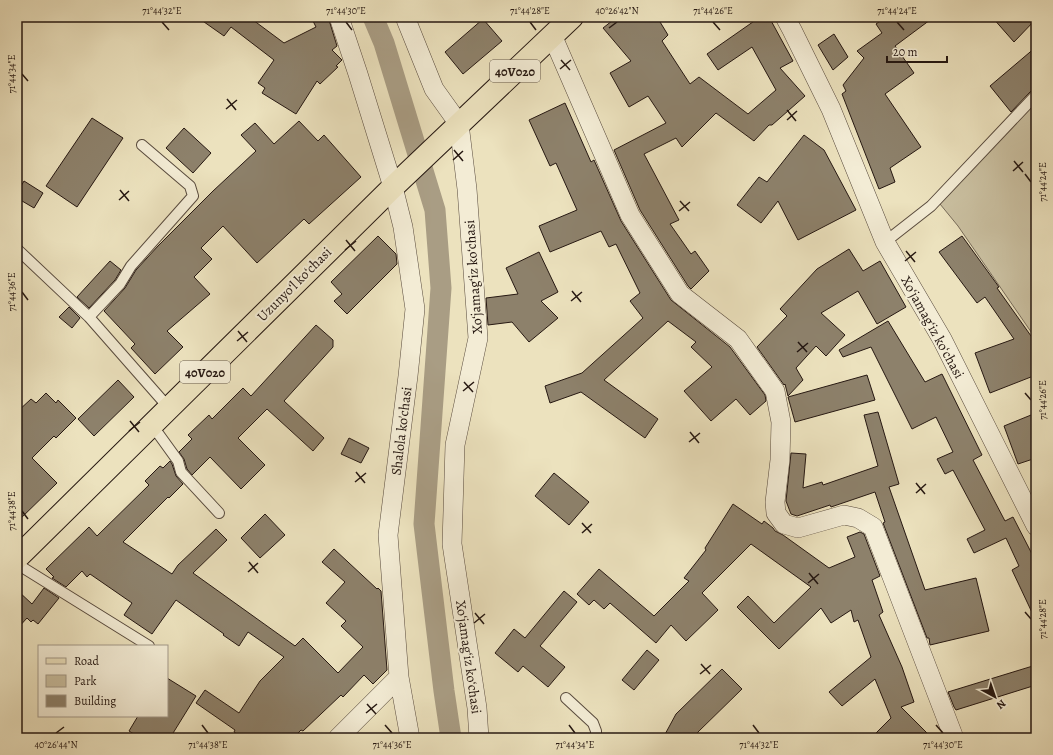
<svg xmlns="http://www.w3.org/2000/svg" width="1053" height="755" viewBox="0 0 1053 755" font-family="Alegreya,serif">
  <style>
    .green { fill: #cac0a1; stroke: #786c5a }
    .lines { fill: none; stroke-linecap: round; stroke-linejoin: round }
    .canal { stroke: #a99d84; stroke-width: 21 }
    .building { fill: #8d816b; stroke: #261812 }
    .lane-casing { stroke: #584a3d; stroke-width: 12 }
    .street-casing { stroke: #584a3d; stroke-width: 20 }
    .primary-casing { stroke: #261812; stroke-width: 24 }
    .lane { stroke: #f3ecd5; stroke-width: 10 }
    .street { stroke: #f3ecd5; stroke-width: 19 }
    .primary { stroke: #ece2be; stroke-width: 22 }
    .ticks { fill: none; stroke: #261812; stroke-width: 1.5 }
    .labels { text-anchor: middle; stroke-width: 4; stroke-linejoin: round; paint-order: stroke }
    .shield { fill: #f3ecd5; stroke: #64584c; stroke-width: 1 }
    .shield-label { font-size: 13px; font-weight: bold; fill: #261812 }
    .street-label { font-size: 14px; fill: #261812; stroke: #f3ecd5 }
    .neatline { fill: none; stroke: #261812; stroke-width: 1.5 }
    .ticks-label { font-size: 10px; text-anchor: middle; fill: #261812 }
  </style>
  <rect width="100%" height="100%" fill="#ece2be"/>
  <filter id="stains"><feTurbulence type="fractalNoise" baseFrequency=".005" numOctaves="4"/><feColorMatrix values="0 0 0 0 .2 0 0 0 0 .09 0 0 0 0 .02 0 0 0 .5 -.17"/></filter>
  <radialGradient id="worn" r=".72"><stop offset=".6" stop-color="#630" stop-opacity="0"/><stop offset="1" stop-color="#630" stop-opacity=".3"/></radialGradient>
  <path class="green" d="M1036 97V339L958 226 940 204Z"/>
  <g class="lines">
    <path class="canal" d="M373 17 384 43 435 210 441 288 424 524 444 691 451 738"/>
  </g>
  <path class="building" d="M197 17H249L284 43 316 27 311 17H328L329 20 337 46 332 50 342 60 336 66 338 67 320 84 317 81 296 114 262 93 265 88 258 83 274 60 231 27 224 36Z
    M617 17H657L668 35 662 41 690 84 699 77 748 114 776 90 752 47 718 70 707 54 760 17H769L793 61 780 68 805 96 772 125H769L754 141 716 113 682 147 676 138 644 154 679 220 670 224 691 254 695 251 709 271 691 289 688 286 640 210 614 150 666 123 648 96 629 107 610 73 631 61 603 28Z
    M886 17H934L895 46 914 73 885 94 921 147 890 168 895 182 879 189 842 94 846 91 843 85 864 58 857 51 882 33 876 24Z
    M992 17H1036V19L1014 42Z
    M483 19 502 41 463 74 445 52Z
    M834 34 848 57 833 70 818 45Z
    M1036 47V89L1031 91 1011 112 990 86Z
    M565 103 591 162 594 160 621 221 671 300 730 347 765 395 766 401 750 415 736 399 711 421 684 391 712 367 691 347 696 342 668 321 604 380 658 419 645 438 581 392 550 403 545 386 582 373 643 318 630 301 640 293 616 244 609 247 601 231 550 252 539 226 577 210 556 163 550 166 529 120Z
    M92 118 123 138 77 207 46 186Z
    M299 121 318 141 324 135 361 177 309 224 304 219 257 263 223 226 201 248 212 259 194 277 210 294 167 331 183 347 155 374 131 348 135 344 104 311 125 288 136 270 158 246 213 191 256 151 241 135 255 123 274 144Z
    M184 128 211 153 193 173 166 148Z
    M804 135 824 150 856 210 798 240 778 201 761 223 737 205 759 177 767 182Z
    M24 181 43 193 34 208 17 198V193Z
    M378 236 396 254 397 264 347 314 334 301 342 294 331 282Z
    M962 236 999 287 997 288 1036 343V375L990 393 975 353 1014 339 985 297 977 303 939 252Z
    M849 249 863 271 880 261 906 307 877 324 858 291 821 313 845 335 826 356 816 346 796 368 803 380 788 396 785 384 784 385 757 347 787 316 780 309 817 269Z
    M539 252 558 292 541 301 558 318 529 342 512 322 488 325 486 298 518 294 506 268Z
    M110 261 121 270 115 280 89 308 77 297Z
    M69 307 80 318 72 328 59 317Z
    M888 321 925 382 942 374 982 455 973 460 1005 521 1013 517 1032 554 1036 552V621L1012 570 1019 566 1006 538 974 553 967 539 985 530 953 470 945 474 937 459 953 452 936 417 912 429 871 347 843 357 839 350Z
    M316 325 333 340V347L284 401 324 438 313 451 267 409 238 438 265 465 241 489 210 457 192 475 187 469 184 459 179 452 192 439 188 435 209 415 212 419 243 388 251 396Z
    M867 375 875 400 795 422 788 397Z
    M118 380 134 397 94 436 78 419Z
    M46 393 56 403 58 400 76 418 56 438 54 436 32 458 57 483 17 522V412L31 399 36 403Z
    M878 412 899 484 889 487 925 590 976 578 989 631 930 645 929 638H927L883 523 885 522 875 492 831 507 830 505 797 516 791 514 786 501 791 453 806 454 803 488 822 482 823 485 878 466 864 415Z
    M1036 413V458L1018 464 1004 426Z
    M349 438 369 448 361 463 341 454Z
    M170 461 172 464 176 476 183 484 169 498 168 497 123 542 172 574 178 565 216 529 227 540 193 573 295 646 303 638 338 673 363 647 341 626 346 621 326 603 345 582 322 562 334 549 377 589 378 588 381 591 387 670 373 684 364 675 343 697 341 695 303 731 301 730 293 738H243L234 732 235 730 196 703 205 690 239 713 260 681 284 657 248 632 239 646 223 635 224 634 176 600 152 634 124 615 132 603 90 574 87 577 82 571 66 587 52 578 54 577 46 569 89 527 97 536 149 485 145 481 160 466 163 468Z
    M554 473 589 502 569 525 535 496Z
    M733 504 762 524 764 521 773 528 775 531 783 535 829 568 855 557 847 537 860 532 864 534 880 576 872 580 883 612 879 615 902 667 914 702 901 707 932 738H871L891 718 875 679 842 706 829 692 871 657 858 620 854 622 851 610 831 623 821 608 779 649 737 607 748 596 774 623 811 587 751 544 702 593 718 610 686 641 671 625 656 643 610 603 604 609 594 600 589 605 577 594 599 569 654 616 689 581 684 578 706 550 705 548Z
    M265 514 285 535 260 558 241 538Z
    M44 588 59 598 38 624 33 620 31 622 27 618 17 629V590L32 604Z
    M564 591 577 602 540 646 565 667 548 687 523 666 518 672 495 653 514 629 525 638Z
    M647 650 659 660 634 690 622 680Z
    M1036 665V685L956 710 954 707 948 692Z
    M722 669 742 689 698 732 694 738H663L676 714Z
    M167 678 196 696 170 738H140L129 731 138 716H167Z"/>
  <g class="lines">
    <defs>
      <path id="lane" d="M885 242 931 206 1036 95
        M17 249 89 317 169 408
        M89 317 120 284 131 266 193 196 190 186 142 145
        M152 425 178 461 181 472 219 513
        M17 564 149 646
        M566 698 593 723 596 731V738"/>
      <path id="street" d="M339 17 358 74 393 187 403 227 415 309 408 376 388 535 399 677 410 738
        M405 17 434 89 459 124 467 189 478 338 455 445 452 544 477 708 479 738
        M785 17 792 30 831 109 885 242 942 339 1036 526
        M552 35 630 215 680 294 738 339 775 391 781 422 780 460 775 502 776 513 784 524 798 528 844 515 858 518 873 527 954 738
        M338 738 399 677"/>
      <path id="primary" d="M17 558 393 187 572 17"/>
    </defs>
    <use href="#lane" class="lane-casing"/>
    <use href="#street" class="street-casing"/>
    <use href="#primary" class="primary-casing"/>
    <use href="#lane" class="lane"/>
    <use href="#street" class="street"/>
    <use href="#primary" class="primary"/>
  </g>
  <path class="ticks" d="M162 22 169 30M346 22 352 30M530 22 536 30M713 22 720 30M897 22 904 30M609 28 617 22M561 60 570 70M560 69 571 60M22 74 28 81M227 99 236 110M226 109 237 100M787 110 796 121M787 120 797 111M454 150 463 161M453 160 463 151M1014 161 1023 172M1013 171 1023 162M1025 174 1031 182M120 190 129 201M119 200 129 191M680 201 689 211M679 211 690 202M346 240 355 251M345 250 356 241M906 251 915 262M905 261 916 252M572 291 581 302M22 292 28 300M571 301 582 292M238 331 247 342M237 341 248 332M798 342 807 352M797 352 808 343M464 382 473 392M463 391 474 382M1025 393 1031 400M130 421 139 432M129 431 140 422M690 432 699 443M689 442 700 433M356 472 365 483M355 482 366 473M916 483 925 494M916 493 926 484M22 511 28 519M582 523 591 533M582 533 592 524M249 562 258 573M248 572 258 563M809 573 818 584M808 583 819 574M1025 612 1031 619M475 613 484 624M474 623 485 614M701 664 710 674M700 674 711 665M367 704 376 714M366 713 377 704M202 725 208 733M385 725 392 733M569 725 575 733M753 725 759 733M936 725 943 733M56 733 64 727"/>
  <g class="labels">
    <g class="shield">
      <rect x="490" y="60" width="50" height="22" rx="3"/>
      <rect x="180" y="361" width="50" height="22" rx="3"/>
    </g>
    <g class="shield-label">
      <text x="515" y="76">40V020</text>
      <text x="205" y="377">40V020</text>
    </g>
    <g class="street-label">
      <text transform="translate(473 277) rotate(-94)" y="5">Xoʻjamagʻiz koʻchasi</text>
      <text transform="translate(294 284) rotate(-45)" y="5">Uzunyoʻl koʻchasi</text>
      <text transform="translate(933 327) rotate(61)" y="5">Xoʻjamagʻiz koʻchasi</text>
      <text transform="translate(401 431) rotate(-83)" y="5">Shalola ko'chasi</text>
      <text transform="translate(469 657) rotate(82)" y="5">Xoʻjamagʻiz koʻchasi</text>
    </g>
  </g>
  <rect width="1053" height="755" fill="none" stroke="#ece2be" stroke-width="44"/>
  <rect x="38" y="645" width="130" height="72" fill="#f3ecd5" stroke="#a19787"/>
  <rect x="46" y="658" width="20" height="6" fill="#ece2be" stroke="#a19787"/>
  <text x="74" y="665" font-size="12" fill="#261812">Road</text>
  <rect x="46" y="675" width="20" height="12" fill="#cac0a1" stroke="#a19787"/>
  <text x="74" y="685" font-size="12" fill="#261812">Park</text>
  <rect x="46" y="695" width="20" height="12" fill="#8d816b" stroke="#a19787"/>
  <text x="74" y="705" font-size="12" fill="#261812">Building</text>
  <g transform="translate(995 697) rotate(140)" stroke="#f3ecd5" stroke-width="3" paint-order="stroke">
  <path d="M0-3L7 15L0 10L-7 15Z" fill="#261812"/>
  <text y="-6" font-size="11" font-weight="bold" text-anchor="middle" fill="#261812">N</text>
  </g>
  <path d="M887 56v6h60v-6" fill="none" stroke="#261812" stroke-width="2"/>
  <text x="893" y="56" font-size="12" fill="#261812" stroke="#f3ecd5" stroke-width="3" paint-order="stroke">20 m</text>
  <rect x="22" y="22" width="1009" height="711" class="neatline"/>
  <g class="ticks-label">
    <text x="162" y="14">71°44'32"E</text>
    <text x="346" y="14">71°44'30"E</text>
    <text x="530" y="14">71°44'28"E</text>
    <text x="617" y="14">40°26'42"N</text>
    <text x="713" y="14">71°44'26"E</text>
    <text x="897" y="14">71°44'24"E</text>
    <text transform="translate(11 74) rotate(-90)" y="4">71°44'34"E</text>
    <text transform="translate(1042 182) rotate(-90)" y="4">71°44'24"E</text>
    <text transform="translate(11 292) rotate(-90)" y="4">71°44'36"E</text>
    <text transform="translate(1042 400) rotate(-90)" y="4">71°44'26"E</text>
    <text transform="translate(11 511) rotate(-90)" y="4">71°44'38"E</text>
    <text transform="translate(1042 619) rotate(-90)" y="4">71°44'28"E</text>
    <text x="56" y="748">40°26'44"N</text>
    <text x="208" y="748">71°44'38"E</text>
    <text x="392" y="748">71°44'36"E</text>
    <text x="575" y="748">71°44'34"E</text>
    <text x="759" y="748">71°44'32"E</text>
    <text x="943" y="748">71°44'30"E</text>
  </g>
  <rect width="100%" height="100%" filter="url(#stains)"/>
  <rect width="100%" height="100%" fill="url(#worn)"/>
</svg>
